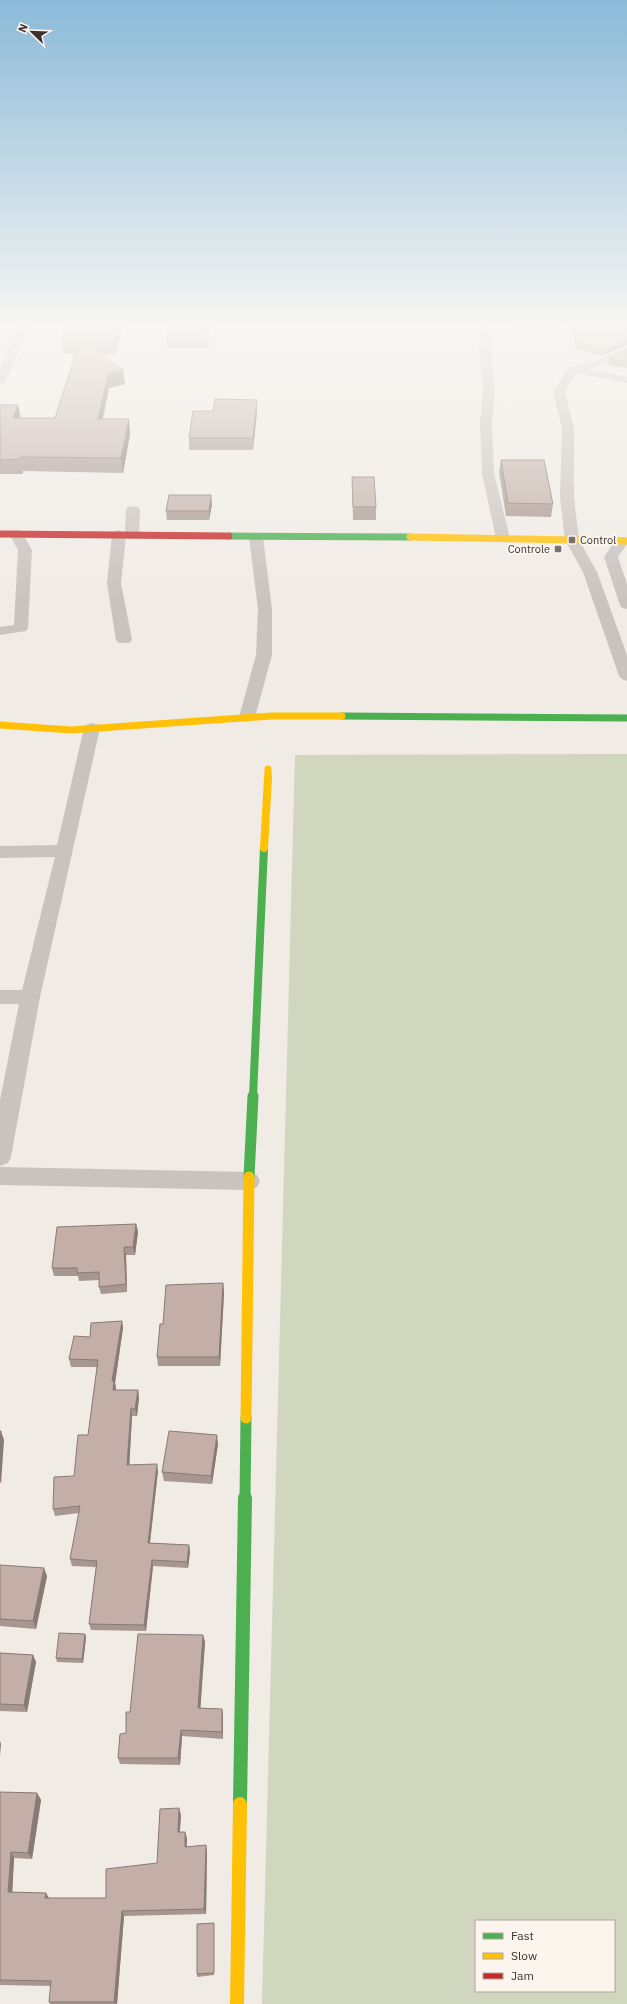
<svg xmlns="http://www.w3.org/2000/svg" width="627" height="2004" viewBox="0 0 627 2004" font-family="'IBM Plex Sans',sans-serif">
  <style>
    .green { fill: #d1d6bf; fill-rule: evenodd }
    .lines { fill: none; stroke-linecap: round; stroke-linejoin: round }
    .street { fill: #c9c3be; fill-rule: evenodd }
    .fast-far3 { stroke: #4caf50; stroke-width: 7 }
    .fast-far2 { stroke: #4caf50; stroke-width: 8 }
    .fast-far1 { stroke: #4caf50; stroke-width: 11 }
    .fast { stroke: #4caf50; stroke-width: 14 }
    .slow-far3 { stroke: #ffc107; stroke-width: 7 }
    .slow-far2 { stroke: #ffc107; stroke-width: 8 }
    .slow-far1 { stroke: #ffc107; stroke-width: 11 }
    .slow { stroke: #ffc107; stroke-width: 14 }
    .jam { stroke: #c62828; stroke-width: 7 }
    .wall { fill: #a89690 }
    .shaded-wall { fill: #887a75 }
    .building { fill: #c3afa7; stroke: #887a75 }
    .poi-dot { fill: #7a716c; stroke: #fbf5ee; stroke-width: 1.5 }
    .labels { text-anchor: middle; stroke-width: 4; stroke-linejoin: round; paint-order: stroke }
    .far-poi-label { font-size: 11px; fill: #3b302b; stroke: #fbf5ee; text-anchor: start }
  </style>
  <rect width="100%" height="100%" fill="#f0ebe5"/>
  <path class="green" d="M627 754V2004H262L295 755ZM476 1921H614V1991H476Z"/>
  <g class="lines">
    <path class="street" d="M21 323H31L6 381 0 384V368Z
      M481 323H491V346L495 389 492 423 494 473 510 538 508 541H498L496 538 482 473 480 423 483 389 479 346Z
      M627 346V353L606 364 589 369 627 377V383L576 373 565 392 574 428V497L579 540 597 572 627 655V681L622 679 619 676 583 572 565 540 560 497 562 428 553 392 569 367 598 360Z
      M133 506 138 507 140 510 139 535 137 538 132 539 126 536 121 583 132 640 129 643H119L116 640 107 583 112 534 114 531 119 530 125 533 126 510 128 507Z
      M16 530 21 531 32 550 28 628 26 631 0 635V627L14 625 18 550 9 534 11 531Z
      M256 533 261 534 263 537 272 609V655L255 717 253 720 247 722 241 720 239 717 256 655 258 609 249 537 251 534Z
      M622 537 627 538V544L618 557 627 584V609L622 608 620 605 604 557 617 538Z
      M92 723 98 725 100 728 40 997 11 1157 8 1163 0 1166V1100L19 1004H0V990H22L55 857 0 858V846L57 845 84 728 86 725Z
      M0 1167 249 1172 257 1175 260 1181 257 1187 249 1190 0 1185Z"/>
    <path class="fast-far3" d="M229 536 410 537
      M342 716 627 718"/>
    <path class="fast-far2" d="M253 1097 264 848"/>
    <path class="fast-far1" d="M249 1177 253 1096
      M245 1499 246 1418"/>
    <path class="fast" d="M240 1804 245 1498"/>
    <path class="slow-far3" d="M410 537 627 541
      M0 725 71 730 272 716H342
      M268 778V769"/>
    <path class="slow-far2" d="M264 848 268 777"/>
    <path class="slow-far1" d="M246 1418 249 1177"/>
    <path class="slow" d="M237 2004 240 1804"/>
    <path class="jam" d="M0 534 229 536"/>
  </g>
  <path class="wall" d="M124 323 115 355H104L123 370 125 384 109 388 103 419H129L130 434 123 473 23 471V474H0V405H18L20 418H55L75 354H63L62 341Z
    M210 323 208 348H167L166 337Z
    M504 323H562L561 327H506Z
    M571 323H627L602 356 576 349 571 326Z
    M627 349V368L608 365 609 359Z
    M257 400V412L253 450H189V438L213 411Z
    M501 460 553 504 551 517 506 516 499 472Z
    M352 477 376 507V520H353Z
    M212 504 209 520H167L166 511Z
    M136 1224 138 1232 135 1255H126L127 1292 101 1294 99 1287V1280L79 1281 78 1276H54L52 1268Z
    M223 1283 224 1293 220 1366H158L157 1357 163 1324Z
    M122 1321 123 1328 115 1383 116 1390H138L139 1397 137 1416H132L129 1465 158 1471 150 1543 189 1545 190 1552 188 1568 153 1566 146 1631 91 1630 89 1624 96 1567 72 1566 70 1559 79 1513 55 1516 53 1509 74 1476 88 1435 97 1367H71L69 1359 90 1337Z
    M218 1444 212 1484 164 1481 162 1472Z
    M0 1565 47 1576 36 1629 0 1626Z
    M85 1634 86 1638 83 1663 57 1662 56 1658Z
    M203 1635 205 1642 200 1708 222 1709 223 1716V1739L182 1736 180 1765 120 1764 118 1758 126 1733 130 1712Z
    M0 1653 33 1655 36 1662 27 1712 0 1711Z
    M0 1792 37 1793 41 1800 32 1859 14 1858 12 1892 49 1898H106L157 1863 181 1815 180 1832 187 1838V1847L207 1851 206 1914 124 1916 117 2004H50L49 2002 51 1986 0 1985Z
    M214 1926V1975L197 1977V1974Z"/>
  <path class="shaded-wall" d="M119 323H124L115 355 113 341Z
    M209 323H210L208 348 207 336Z
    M627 339V345L602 356 603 351Z
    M123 370 125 384 109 388 99 433 98 419 108 374Z
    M257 400V412L253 450V438Z
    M18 405 21 419 13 418Z
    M129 419 130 434 123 473 121 458Z
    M211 495 212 504 209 520V511Z
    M136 1224 138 1232 135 1255 133 1247Z
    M124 1247 126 1255 127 1292 126 1284Z
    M223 1283 224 1293 220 1366 219 1357Z
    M122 1321 123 1328 115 1383 116 1388 115 1397 112 1381Z
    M138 1390 139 1397 137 1416 135 1409Z
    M131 1408 132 1416 129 1472 127 1465Z
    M1 1431 4 1440 1 1484 0 1481V1448Z
    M217 1435 218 1444 212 1484 211 1476Z
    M157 1464 158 1471 149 1550 148 1543Z
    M189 1545 190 1552 188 1568 187 1562Z
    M152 1560 153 1566 146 1631 144 1625Z
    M44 1568 47 1576 36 1629 33 1621Z
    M85 1634 86 1638 83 1663 82 1659Z
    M203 1635 205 1642 200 1715 198 1708Z
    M33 1655 36 1662 27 1712 24 1705Z
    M222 1709 223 1716V1739L222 1732Z
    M181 1730 182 1736 180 1765 178 1758Z
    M0 1741 1 1744 0 1756Z
    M37 1793 41 1800 32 1859 28 1853Z
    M179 1808 181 1815 179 1838 178 1832Z
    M185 1832 187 1838 186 1853 185 1847Z
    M206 1845 207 1851 206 1914 204 1909Z
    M11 1852 14 1858 12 1898 8 1892Z
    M46 1893 49 1898H45Z
    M122 1911 124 1916 117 2004H115L114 2002Z"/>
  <path class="building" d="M64 323H119L113 341H87L123 370 108 374 98 419H129L121 458 21 457V459L0 460V405H18L13 418H55L80 341H62Z
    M168 323H209L207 336 166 337Z
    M572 323H627V339L603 351 577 343Z
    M627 349V362L609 359Z
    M215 399 257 400 253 438H189L193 411H213Z
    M501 460H544L553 504 508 503Z
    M352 477H374L376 507H353Z
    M169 495H211L209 511H166Z
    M136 1224 133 1247H124L126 1284 99 1287V1272L77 1273V1268H52L57 1227Z
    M223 1283 219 1357H157L160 1324H163L166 1285Z
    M122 1321 112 1381H114L113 1390H138L135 1409 131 1408 127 1465 157 1464 148 1543 189 1545 187 1562 152 1560 144 1625 89 1624 97 1561 70 1559 80 1506 53 1509 54 1477 74 1476 78 1435H88L98 1360 69 1359 74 1336 90 1337 91 1323Z
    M0 1431H1L0 1448Z
    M169 1431 217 1435 211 1476 162 1472Z
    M0 1565 44 1568 33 1621 0 1619Z
    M59 1633 85 1634 82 1659 56 1658Z
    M138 1634 203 1635 198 1708 222 1709V1732L181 1730 178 1758H118L120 1734 126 1733V1712H130Z
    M0 1653 33 1655 24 1705 0 1704Z
    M0 1792 37 1793 28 1853 11 1852 8 1892 46 1893 45 1898H106V1869L157 1863 160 1809 179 1808 178 1832H185V1847L206 1845 204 1909 122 1911 114 2002H49L51 1981 0 1980Z
    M214 1923V1973L197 1974V1924Z"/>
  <linearGradient id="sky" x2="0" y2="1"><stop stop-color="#8bbad8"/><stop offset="0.54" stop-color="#f8f6f3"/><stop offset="1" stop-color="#f8f6f3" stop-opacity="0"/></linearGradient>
  <rect width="627" height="603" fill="url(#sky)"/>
  <g class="poi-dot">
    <rect x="568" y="536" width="8" height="8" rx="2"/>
    <rect x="554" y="545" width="8" height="8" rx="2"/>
  </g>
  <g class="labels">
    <g class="far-poi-label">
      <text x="580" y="544">Control</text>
      <text x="550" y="553" text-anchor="end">Controle</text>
    </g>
  </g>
  <rect x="475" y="1920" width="140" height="72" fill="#fbf5ee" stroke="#aea6a0"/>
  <rect x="483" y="1933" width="20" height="6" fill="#4caf50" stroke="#aea6a0"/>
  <text x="511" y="1940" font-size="12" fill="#3b302b">Fast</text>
  <rect x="483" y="1953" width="20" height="6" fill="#ffc107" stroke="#aea6a0"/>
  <text x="511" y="1960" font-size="12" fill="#3b302b">Slow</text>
  <rect x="483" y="1973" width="20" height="6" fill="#c62828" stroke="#aea6a0"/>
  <text x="511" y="1980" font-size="12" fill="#3b302b">Jam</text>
  <g transform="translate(32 32) rotate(293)" stroke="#fbf5ee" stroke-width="3" paint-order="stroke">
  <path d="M0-3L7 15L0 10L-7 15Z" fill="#3b302b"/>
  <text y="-6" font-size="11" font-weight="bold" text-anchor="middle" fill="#3b302b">N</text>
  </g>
</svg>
